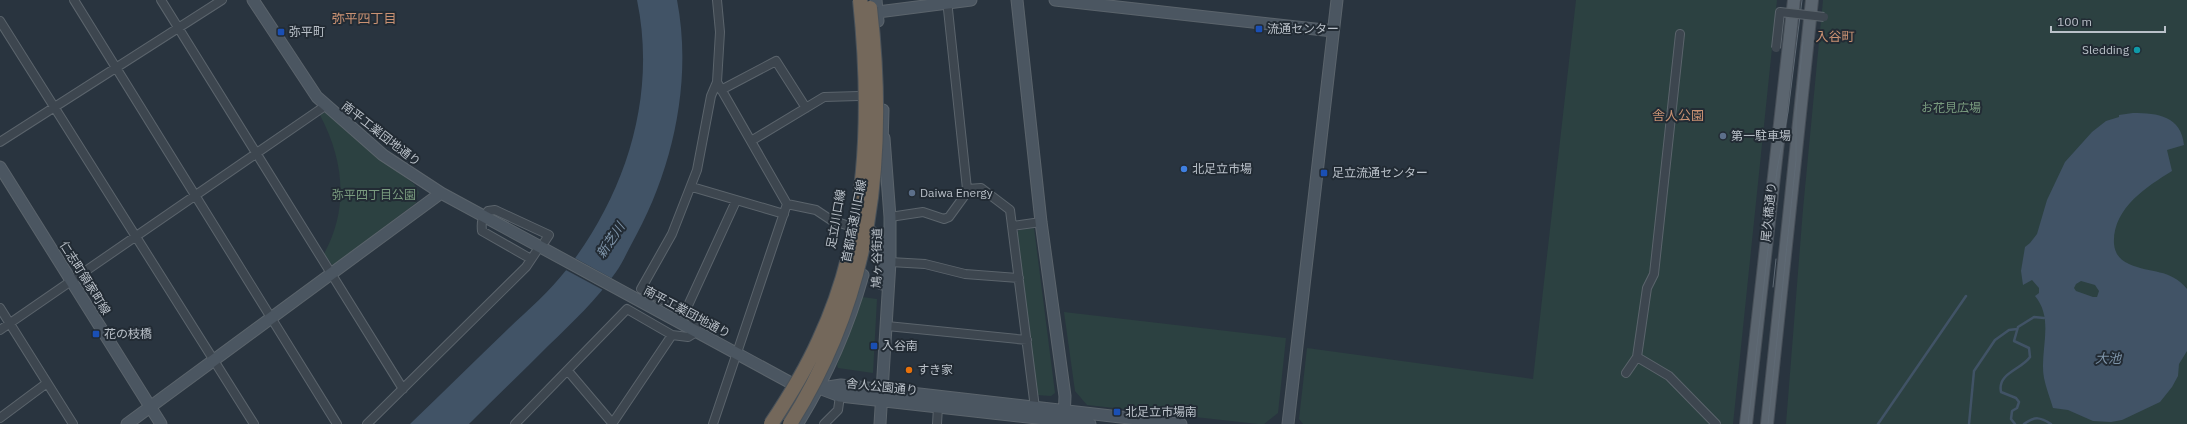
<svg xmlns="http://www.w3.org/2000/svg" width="2187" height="424" viewBox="0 0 2187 424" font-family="'IBM Plex Sans','Noto Sans JP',sans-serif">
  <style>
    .green { fill: #2c4141 }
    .water { fill: #415366; fill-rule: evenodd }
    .pier { fill: #29343f }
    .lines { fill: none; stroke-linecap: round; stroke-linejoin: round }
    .stream { stroke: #415366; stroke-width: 2.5 }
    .street-casing { stroke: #5b646c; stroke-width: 10 }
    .secondary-casing { stroke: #5b646c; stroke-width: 13 }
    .primary-casing { stroke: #474f58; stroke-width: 14 }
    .street { stroke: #3d464f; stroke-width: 8 }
    .secondary { stroke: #4b5661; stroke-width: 11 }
    .primary { stroke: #5b656f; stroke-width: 12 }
    .tram { stroke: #5f6a75; stroke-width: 1 }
    .street-bridge-casing { stroke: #5b646c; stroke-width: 10; stroke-linecap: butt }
    .highway-bridge-casing { stroke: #485159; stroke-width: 16; stroke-linecap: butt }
    .street-bridge { stroke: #3d464f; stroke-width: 8 }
    .highway-bridge { stroke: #74685b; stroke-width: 14 }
    .transit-dot { fill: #1a4fb4; stroke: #222b34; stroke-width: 1.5 }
    .culture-dot { fill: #0f9aa8; stroke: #222b34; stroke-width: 1.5 }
    .service-dot { fill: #5c6f8a; stroke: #222b34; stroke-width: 1.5 }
    .shop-dot { fill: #3f7fe0; stroke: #222b34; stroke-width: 1.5 }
    .food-dot { fill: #e8710a; stroke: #222b34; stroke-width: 1.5 }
    .labels { text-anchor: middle; stroke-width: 4; stroke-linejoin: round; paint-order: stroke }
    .poi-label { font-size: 12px; fill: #bac1c9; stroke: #222b34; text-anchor: start }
    .park-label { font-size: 12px; fill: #7a9c7f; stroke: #222b34 }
    .street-label { font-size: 12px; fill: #bac1c9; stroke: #222b34 }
    .neighbourhood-label { font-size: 13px; fill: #ca9273; stroke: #222b34 }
    .water-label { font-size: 13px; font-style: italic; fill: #7e94a9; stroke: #222b34 }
  </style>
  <rect width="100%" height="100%" fill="#29343f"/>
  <path class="green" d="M1576 0H1777L1733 424H1303L1299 419 1307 348 1533 379Z
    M1823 0H2187V424H1786L1803 209Z
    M325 112 352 136 414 184 419 192 416 203 333 266 324 254C349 208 344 161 320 115Z
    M1034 228 1055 393 1051 396 1037 395 1017 233 1019 230Z
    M862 297 877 299 873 373 838 368 837 365Z
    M1064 312 1286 338 1278 413 1264 424H1258L1087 405 1075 391Z"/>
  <path class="water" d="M637 0H677C693 83 672 173 631 245 626 254 622 264 616 272 597 299 572 323 549 345 522 372 495 398 469 424H410C443 392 475 361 508 329 528 310 550 291 567 269 626 193 657 96 637 0Z
    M2133 113C2158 113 2181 116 2184 145L2167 150 2172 171C2146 187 2112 209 2114 244 2115 254 2120 260 2129 264 2151 274 2170 268 2187 289V351L2179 364 2178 376 2172 387 2160 402 2122 420 2111 422 2093 421 2068 410 2053 408C2050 398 2046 388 2044 378 2039 351 2055 320 2035 296L2039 293V288L2032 280 2023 285 2021 271 2025 247 2030 243 2037 234 2047 200 2065 162 2092 132 2106 121 2119 117V115ZM2081 281 2095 285 2099 291 2097 297H2093L2076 291 2074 288 2076 284Z"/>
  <path class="pier" d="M573 257 613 279 603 290 564 269Z"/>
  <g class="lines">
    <path class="stream" d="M1878 424 1966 296
      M1969 424 1974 371 1995 340 2009 330 2017 329
      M2015 424 2011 419 2012 411 2017 408 2019 402 2016 398 2001 392C1997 373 2021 370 2030 357L2029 348 2014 341 2018 327 2034 317 2044 318
      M2024 424C2035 416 2040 417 2051 424"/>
    <defs>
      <path id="street" d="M74 0 337 424
        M161 0 403 389
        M0 21 254 424
        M721 90 776 61 806 108
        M751 141 824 97 859 96
        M0 142 222 0
        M692 187 784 214
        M967 189 981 188 1010 210 1035 408
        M787 204 816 210 831 220 849 226
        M890 217 923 212 944 219 949 217 965 195 967 189 947 0
        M1012 226 1041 222
        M531 259 482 231C481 222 482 218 488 211L495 210 549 235 545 241
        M890 262 925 264 965 274 1019 278
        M0 308 73 424
        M685 312 736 201
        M887 326 1027 340
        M0 330 325 106
        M1637 357 1669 376 1716 424
        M568 371 613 424
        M1626 373 1637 357 1647 288 1654 274 1680 34
        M0 418 47 383
        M367 424 526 267 536 252
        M515 424 627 309 672 335 688 337 696 332V325L690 314 641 289 672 234 697 170 711 96 717 82 720 32 717 0
        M612 424 672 335
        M713 424 787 204 717 82
        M824 424 838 410 840 396
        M937 424 938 407"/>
      <path id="secondary" d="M253 0 317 97 383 155 441 193 791 383 819 388 840 396 1090 424
        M876 0 878 21
        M1017 0 1041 222 1065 396 1064 421
        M1055 0 1333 31
        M870 13 971 0
        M882 145 883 110
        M0 167 161 424
        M859 229 872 232 881 241 882 284
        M822 388 841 385 1181 424
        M798 423C827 376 848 328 863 275
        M127 424 441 193
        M880 424 890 262V217L884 138
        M1288 424 1337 0"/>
      <path id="primary" d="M1746 424 1794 0
        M1767 424 1812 0"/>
    </defs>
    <use href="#street" class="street-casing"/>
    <use href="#secondary" class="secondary-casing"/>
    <use href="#primary" class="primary-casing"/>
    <use href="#street" class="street"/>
    <use href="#secondary" class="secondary"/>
    <use href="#primary" class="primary"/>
    <path class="tram" d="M1773 287 1776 259
      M1748 424 1777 170 1788 112 1802 0
      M1768 424 1796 160V112L1803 42"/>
    <defs>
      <path id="street-bridge" d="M1776 48 1780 12 1824 17"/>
      <path id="highway-bridge" d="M771 424C789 397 806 369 819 340 869 234 872 114 860 0
        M790 424C872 294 887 159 870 8"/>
    </defs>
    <use href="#street-bridge" class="street-bridge-casing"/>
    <use href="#highway-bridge" class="highway-bridge-casing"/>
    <use href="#street-bridge" class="street-bridge"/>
    <use href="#highway-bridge" class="highway-bridge"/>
  </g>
  <g class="transit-dot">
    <rect x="1255" y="25" width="8" height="8" rx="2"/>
    <rect x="277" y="28" width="8" height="8" rx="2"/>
    <rect x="1320" y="169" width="8" height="8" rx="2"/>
    <rect x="92" y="330" width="8" height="8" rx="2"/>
    <rect x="870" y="342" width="8" height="8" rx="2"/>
    <rect x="1113" y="408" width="8" height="8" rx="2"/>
  </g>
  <circle class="culture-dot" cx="2137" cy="50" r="4"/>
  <g class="service-dot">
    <circle cx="1723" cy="136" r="4"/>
    <circle cx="912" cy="193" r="4"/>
  </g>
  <circle class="shop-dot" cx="1184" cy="169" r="4"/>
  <circle class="food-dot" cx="909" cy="370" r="4"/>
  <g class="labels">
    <g class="poi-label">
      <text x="1267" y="33">流通センター</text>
      <text x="289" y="36">弥平町</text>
      <text x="2129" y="54" text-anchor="end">Sledding</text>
      <text x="1731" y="140">第一駐車場</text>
      <text x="1192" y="173">北足立市場</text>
      <text x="1332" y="177">足立流通センター</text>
      <text x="920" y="197">Daiwa Energy</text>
      <text x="104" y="338">花の枝橋</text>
      <text x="882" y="350">入谷南</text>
      <text x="917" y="374">すき家</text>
      <text x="1125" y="416">北足立市場南</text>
    </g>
    <g class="park-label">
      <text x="1951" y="112">お花見広場</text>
      <text x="374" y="199">弥平四丁目公園</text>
    </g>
    <g class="street-label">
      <text transform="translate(381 134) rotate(38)" y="4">南平工業団地通り</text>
      <text transform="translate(1769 212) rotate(-84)" y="4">尾久橋通り</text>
      <text transform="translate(836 219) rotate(-80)" y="4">足立川口線</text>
      <text transform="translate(854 221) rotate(-79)" y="4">首都高速川口線</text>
      <text transform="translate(877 258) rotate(-89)" y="4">鳩ヶ谷街道</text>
      <text transform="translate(85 278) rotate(58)" y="4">仁志町領家町線</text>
      <text transform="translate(687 312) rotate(28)" y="4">南平工業団地通り</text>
      <text transform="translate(882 387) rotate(6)" y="4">舎人公園通り</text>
    </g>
    <g class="neighbourhood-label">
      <text x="364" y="23">弥平四丁目</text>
      <text x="1835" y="41">入谷町</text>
      <text x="1678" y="120">舎人公園</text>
    </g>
    <g class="water-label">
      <text transform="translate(610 240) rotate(-56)" y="5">新芝川</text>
      <text x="2108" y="363">大池</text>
    </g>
  </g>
  <path d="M2051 26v6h114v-6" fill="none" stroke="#bac1c9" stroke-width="2"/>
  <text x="2057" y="26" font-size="12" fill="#bac1c9" stroke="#222b34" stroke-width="3" paint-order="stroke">100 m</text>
</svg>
